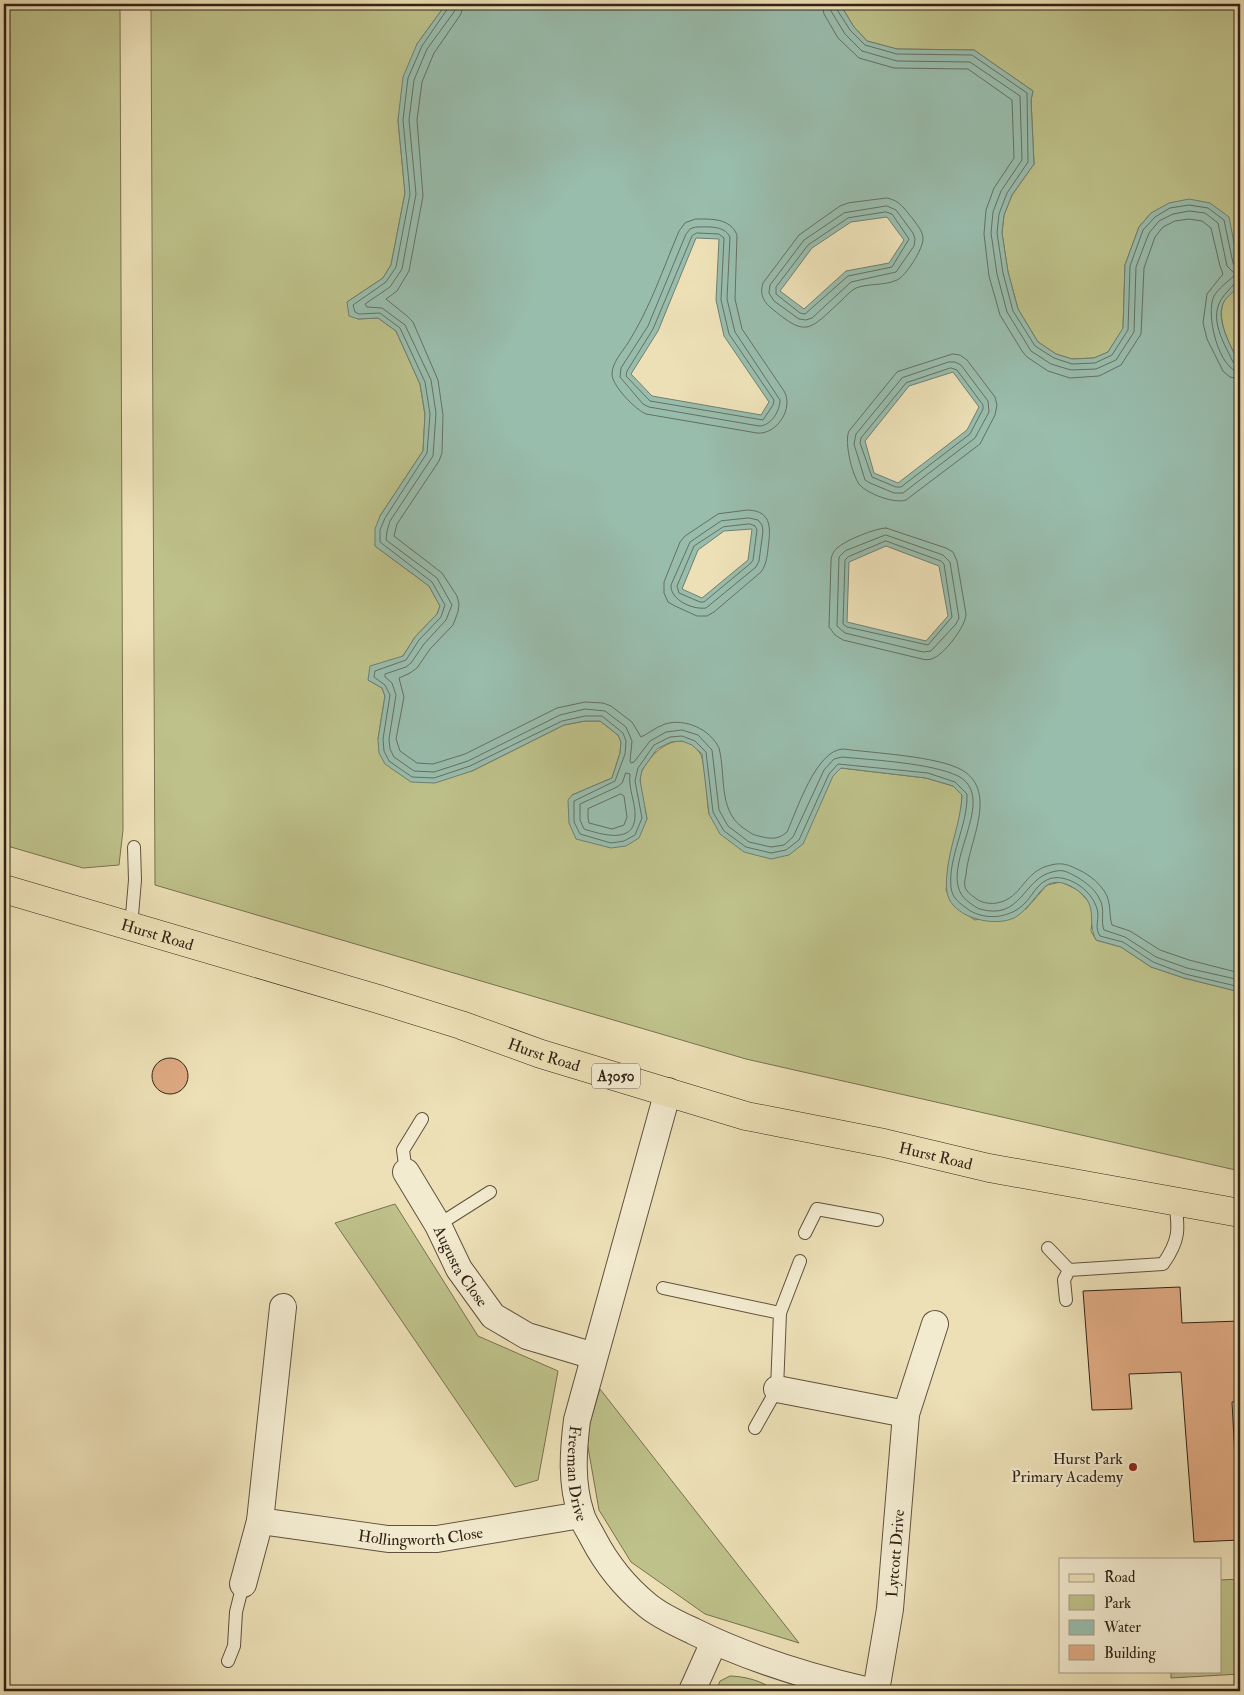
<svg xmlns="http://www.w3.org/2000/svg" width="1244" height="1695" viewBox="0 0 1244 1695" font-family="'IM FELL Double Pica',serif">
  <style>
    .green { fill: #bec18a; stroke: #787250 }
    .water { fill: #99bdad; stroke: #6f7f71; fill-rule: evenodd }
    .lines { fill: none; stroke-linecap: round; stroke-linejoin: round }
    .shore { stroke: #657062; stroke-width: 1 }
    .building { fill: #dfaa83; stroke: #312316 }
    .service-casing { stroke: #60523e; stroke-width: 14 }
    .minor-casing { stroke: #60523e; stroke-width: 28 }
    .primary-casing { stroke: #312316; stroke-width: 29 }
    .service { stroke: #f3ebd0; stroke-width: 12 }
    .minor { stroke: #f3ebd0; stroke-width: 26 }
    .primary { stroke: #ede0b7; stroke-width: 28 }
    .poi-dot { fill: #8f2418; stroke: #f3ebd0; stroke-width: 2 }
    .labels { text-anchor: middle; stroke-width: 4.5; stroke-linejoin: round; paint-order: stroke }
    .shield { fill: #f3ebd0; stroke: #6b5f4e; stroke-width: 1 }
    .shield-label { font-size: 15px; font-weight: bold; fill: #312316 }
    .street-label { font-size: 16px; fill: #312316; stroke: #f3ebd0 }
    .poi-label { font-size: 16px; fill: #312316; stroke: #f3ebd0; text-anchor: end }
  </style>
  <rect width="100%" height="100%" fill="#ede0b7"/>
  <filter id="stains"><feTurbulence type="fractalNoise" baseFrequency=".004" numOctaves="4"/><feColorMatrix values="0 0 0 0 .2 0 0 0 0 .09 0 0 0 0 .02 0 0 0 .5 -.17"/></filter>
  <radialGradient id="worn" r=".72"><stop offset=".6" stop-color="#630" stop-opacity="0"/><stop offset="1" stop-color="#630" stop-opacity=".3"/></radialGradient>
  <path class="green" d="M4 4H120L123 830 119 865 83 868 4 845Z
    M151 4H446L417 44 398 120 405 193 391 265 383 278 347 302 358 319 378 318 396 331 420 384 425 415 423 451 380 516 375 546 429 586 440 606 437 614 415 637 403 656 368 680 382 688 385 696 378 739 472 771 564 725 585 721H600L618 735 621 742 620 753 612 778 572 795 647 819C645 805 638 787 641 773 643 768 646 764 649 760 662 743 685 731 700 753 705 759 707 803 709 814L833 776 841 768 926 778 953 786 962 795 961 809 946 890 954 906 975 920 1026 909 1047 885 1061 882 1078 890 1089 902 1093 913 1091 931 1096 940 1121 947 1151 967 1184 978 1240 992V1171L746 1059 155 885Z
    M840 4H1240V273L1228 217 1151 213 1139 227 1125 265 1123 329 1108 352 1094 358 1072 359 1056 354 1038 342 1018 309 1008 272 1002 233 1004 215 1012 195 1034 164 1031 100 1033 91 974 50 897 49 867 41 854 27Z
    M1240 284V365C1232 348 1215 321 1224 301 1227 295 1236 290 1240 284Z
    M395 1204 478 1336 558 1371 538 1480 515 1487 335 1223Z
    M600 1389 799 1643 705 1614 631 1562 599 1510 586 1436Z
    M1240 1579V1674L1171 1678V1671H1220V1580Z
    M730 1676C742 1676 766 1681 773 1691H716L720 1681Z"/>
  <path class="water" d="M446 4H840L854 27 867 41 897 49 974 50 1033 91 1031 100 1034 164 1012 195 1004 215 1002 233 1008 272 1018 309 1038 342 1056 354 1072 359 1094 358 1108 352 1123 328 1125 265 1139 227 1151 213 1169 203 1189 199 1210 203 1229 217 1240 273V286C1235 290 1229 295 1225 300 1213 318 1232 348 1240 365V992L1184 978 1151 967 1121 947 1096 940C1086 921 1100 906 1077 890 1068 884 1059 880 1049 884 1039 889 1028 911 1014 918 996 926 967 920 954 906 945 897 946 885 947 874 949 847 961 822 962 795L953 786 926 778 841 768 833 776 803 844 789 855 771 859 744 852 720 834 709 814 702 754 692 745 682 741 671 742 657 749 642 770 640 780 647 819 639 838 626 846 611 848 576 839 569 823 568 800 572 795 612 778 620 753 621 742 618 735 600 721H585L564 725 472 771 435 783 411 782 385 764 379 753 378 739 385 696 382 688 368 680 370 666 403 656 415 637 437 614 440 606 429 586 375 546V529L380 516 423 451 425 414 420 384 396 331 378 318 358 319 349 316 347 302 383 278 391 265 405 193 398 120 403 77 417 44ZM887 217 904 240 889 263 846 271 804 309 780 291 812 248 851 222ZM696 238 719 239 716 300 724 336 769 402 761 415 652 396 631 374 658 331ZM953 372 979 407 967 430 898 483 874 473 865 441 909 386ZM752 529 748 560 702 598 682 589 698 550 724 531ZM886 546 939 566 948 616 926 641 847 622 849 562Z"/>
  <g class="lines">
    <path class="shore" d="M449 4 448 8 422 46 408 78 403 120 410 194 396 267 386 282 353 305 355 312 359 314 380 313 400 328 425 382 430 414 427 453 385 518 380 530V542L432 582 445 605 441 617 419 640 406 660 375 671 374 677 385 685 390 695 383 739 384 751 389 761 412 777 434 778 470 766 562 721 585 716H602L623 733 626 741 625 754 615 781 574 801V822L580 834 611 843 624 841 635 835 642 818 635 781 638 768 654 745 670 737 682 736 695 741 706 752 713 812 724 831 746 847 771 853 786 850 799 840 829 774 838 764 928 773 955 782 967 794C968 826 948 856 951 887 952 899 961 904 969 910 986 921 1011 918 1025 903 1031 897 1037 885 1045 881 1056 874 1070 879 1080 886 1089 892 1097 903 1098 914 1098 922 1095 928 1100 936L1123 942 1153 962 1185 974 1240 987
      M456 4 454 12 427 49 414 80 409 120 416 194 402 269 390 287 365 304 367 307 382 308 405 325 431 380 436 413 433 456 390 521 387 531 386 540 437 578 452 605 446 620 424 644 411 663 406 667 385 674V677L392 683 396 695 389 739 390 749 394 757 414 771 434 772 468 761 560 715 585 709 605 711 626 727 632 741 630 761 631 763 634 762 650 741 666 732 682 730 698 735 712 750 719 810 728 826 749 842 771 847 784 845 793 837 824 770 834 759 842 757C873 760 931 763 958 776 1003 800 929 876 970 903 973 905 976 908 980 909 1021 921 1023 879 1052 872 1056 871 1060 870 1064 871 1068 872 1073 875 1077 877 1085 882 1095 889 1099 898 1106 909 1100 920 1104 930L1125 937 1156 957 1187 968 1240 980
      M463 4 461 14 434 53 422 82 417 120 423 196 409 271 397 291 386 299 407 316 413 322 438 380 443 415 442 453 439 461 397 524 394 536 442 573 457 596 459 604 458 612 453 625 430 649 417 668 410 673 399 678 404 697 396 739 400 751 417 763 433 764 465 754 557 708 585 702 603 703 611 706 632 722 641 737C648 734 656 727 665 724 685 718 710 729 719 748 726 775 718 809 742 827 748 831 752 835 759 836 770 839 778 840 787 832 797 810 816 750 843 749 873 753 937 756 962 770 999 792 968 843 966 875 965 879 964 883 965 887 967 893 973 896 978 900 983 903 991 904 997 903 1023 898 1023 871 1051 865 1062 862 1069 865 1079 870 1090 875 1102 885 1107 896 1111 906 1109 916 1112 925L1130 931 1160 950 1189 960 1240 973
      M822 4 824 14 838 38 859 58 894 68 968 69 1012 100 1014 158 994 188 986 210 984 234 989 276 1000 315 1022 351 1027 357 1048 371 1070 378 1099 376 1121 365 1141 334 1144 268 1155 237 1163 227 1175 221 1189 219 1202 221 1211 228 1220 266 1223 274 1207 294 1203 323 1207 339 1223 371 1230 377 1240 379
      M830 4 831 11 845 34 862 51 897 61 970 62 1020 96 1022 160 1001 191 993 212 991 233 997 274 1007 312 1031 351 1051 364 1071 370 1096 369 1116 360 1134 332 1136 267 1149 233 1159 221 1173 214 1189 211 1205 213 1218 223 1227 266 1235 274 1234 276C1228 281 1218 289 1214 296 1205 314 1219 371 1240 372
      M836 4V8L850 30 865 45 897 54 972 55 1027 93 1028 162 1007 193 999 214 997 233 1003 273 1013 311 1035 346 1054 358 1072 364 1095 363 1112 355 1128 330 1130 266 1143 230 1155 217 1170 208 1189 205 1208 208 1224 220 1233 263 1236 267H1240
      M887 198C900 200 905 210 913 219 917 225 923 231 923 239 923 249 906 276 897 280 884 286 869 283 856 288 850 291 845 297 841 301 808 331 807 338 770 307 762 300 760 292 763 283L799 235 840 206 848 203Z
      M887 206 896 210 913 233 915 239 914 246 896 272 851 282 812 318 806 320 799 319 774 301 769 293 770 285 804 240 844 213Z
      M886 212 892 214 909 239 892 267 848 276 805 314 800 313 776 294V287L808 245 848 218Z
      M696 219C712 219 730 218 737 235L735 299 742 329 784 391C794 408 777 435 757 433L646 414C636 410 612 386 612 374 612 363 622 352 628 343 650 308 663 269 679 231L685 223Z
      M696 227C708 227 724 225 730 237L727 299 735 332 780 400C780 411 771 426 759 426L649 407 643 404 620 377 621 368 648 326 686 234 690 229Z
      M697 233 719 234 724 238 721 300 729 334 774 400 773 405 763 420 650 401 626 376 627 371 653 329 692 236Z
      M1240 282C1234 283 1232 286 1228 291 1205 313 1222 339 1233 362L1236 365 1240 366
      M953 354 960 355 967 360 995 397 997 405 995 415 980 444 906 500C895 504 867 494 859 484 852 474 844 442 849 431L897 372Z
      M949 362H955L961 365 988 401 989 412 975 438 903 493H894L870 483 865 480 854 444 856 434 902 378Z
      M951 368 957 370 983 405V409L970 434 901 487H896L872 477 860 443 861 438 906 383Z
      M748 510C774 511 770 531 768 549 767 558 766 565 761 572L714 612 707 616H697L675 606 668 602 664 593V582L680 542 685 536 718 514Z
      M749 518 758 520 762 525 763 531 759 561 756 567 706 608C693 610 670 600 671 585L690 542 721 521Z
      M750 524 755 526 757 530 753 560 751 563 704 602H700L679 593 677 586 694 546 723 527Z
      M886 528 946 548 953 552 957 561 966 614C966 626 945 653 934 658 930 660 926 660 922 659L843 640 835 635 829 627 831 562C831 556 833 552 837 548 846 540 876 528 886 528Z
      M886 535 943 555 950 562 959 618 956 624 931 651 923 652 845 633 837 626 839 557 845 551Z
      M886 541 941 561 944 564 952 617 928 645 847 627 843 624 845 560 848 557Z
      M626 773 630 774C628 789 636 803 635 817 634 845 600 834 584 829L580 820V804L617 787 622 783Z
      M621 794 624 796 627 817 624 825 612 829 589 823 588 818V809Z"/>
  </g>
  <path class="building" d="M152 1076a18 18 0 1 1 36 0a18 18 0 1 1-36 0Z
    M1180 1287 1182 1323 1240 1321V1401L1232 1402 1237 1494H1240V1540L1194 1542 1181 1372 1129 1374 1132 1409 1092 1410 1083 1291Z"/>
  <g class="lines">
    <defs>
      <path id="service" d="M131 927 135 880 134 847
        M406 1172 403 1150 422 1119
        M438 1225 490 1192
        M805 1233 817 1209 877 1220
        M1048 1248 1069 1270 1163 1264C1180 1240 1179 1229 1175 1201
        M663 1288 780 1313
        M1066 1300 1064 1280 1069 1270
        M755 1428 777 1389 780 1313 800 1261
        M228 1661 234 1646 236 1612 243 1584"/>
      <g id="minor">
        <path id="s1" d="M668 1091 577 1420C573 1452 571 1483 581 1514 583 1522 589 1530 593 1538 606 1563 625 1587 647 1605 660 1616 678 1624 693 1631 749 1659 809 1677 869 1691"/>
        <path id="s2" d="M406 1172 438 1225 459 1269 493 1316 527 1336 594 1356"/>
        <path d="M777 1389 906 1414"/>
        <path id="s3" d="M260 1521 388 1539H437L581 1515"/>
        <path d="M243 1584 260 1521 283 1307"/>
        <path d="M692 1691 714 1642"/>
        <path id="s4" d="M876 1691 890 1609 906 1414 935 1324"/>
      </g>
      <g id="primary">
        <path id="s5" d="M4 889 378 999 461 1025 541 1054 746 1116 884 1143 989 1168 1240 1213"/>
      </g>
    </defs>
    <use href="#service" class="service-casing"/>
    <use href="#minor" class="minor-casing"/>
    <use href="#primary" class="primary-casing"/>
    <use href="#service" class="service"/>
    <use href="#minor" class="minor"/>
    <use href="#primary" class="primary"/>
  </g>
  <circle class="poi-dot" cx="1133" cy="1467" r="5"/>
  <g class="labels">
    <rect class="shield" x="592" y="1063.5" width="48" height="25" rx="4"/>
    <g class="shield-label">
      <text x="616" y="1081">A3050</text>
    </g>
    <g class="street-label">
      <text dy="6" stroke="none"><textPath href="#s5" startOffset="160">Hurst Road</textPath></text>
      <text dy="6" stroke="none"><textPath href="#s5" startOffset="565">Hurst Road</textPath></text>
      <text dy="6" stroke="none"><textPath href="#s5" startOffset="970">Hurst Road</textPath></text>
      <text dy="6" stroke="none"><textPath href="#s2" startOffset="109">Augusta Close</textPath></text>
      <text dy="6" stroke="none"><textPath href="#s1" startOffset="395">Freeman Drive</textPath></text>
      <text dy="6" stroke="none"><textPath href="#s3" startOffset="162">Hollingworth Close</textPath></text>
      <text dy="6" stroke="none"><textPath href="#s4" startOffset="139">Lytcott Drive</textPath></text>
    </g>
    <g class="poi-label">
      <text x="1123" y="1464">Hurst Park<tspan x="1123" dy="18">Primary Academy</tspan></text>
    </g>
  </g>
  <rect width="1244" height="1695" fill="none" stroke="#ede0b7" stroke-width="20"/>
  <rect x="5" y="5" width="1234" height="1685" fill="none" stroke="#312316" stroke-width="2.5"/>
  <rect x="10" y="10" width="1224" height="1675" fill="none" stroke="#312316"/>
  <rect x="1059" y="1558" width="162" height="115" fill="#f3ebd0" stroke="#a59b86"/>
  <rect x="1069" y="1574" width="25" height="8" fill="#ede0b7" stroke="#a59b86"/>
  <text x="1104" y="1582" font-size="15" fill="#312316">Road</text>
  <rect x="1069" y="1595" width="25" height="15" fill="#bec18a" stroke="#a59b86"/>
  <text x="1104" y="1608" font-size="15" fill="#312316">Park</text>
  <rect x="1069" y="1620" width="25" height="15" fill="#99bdad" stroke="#a59b86"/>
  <text x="1104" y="1632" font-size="15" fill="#312316">Water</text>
  <rect x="1069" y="1645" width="25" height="15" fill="#dfaa83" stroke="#a59b86"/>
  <text x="1104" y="1658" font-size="15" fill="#312316">Building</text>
  <rect width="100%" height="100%" filter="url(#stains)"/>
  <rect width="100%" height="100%" fill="url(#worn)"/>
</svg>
